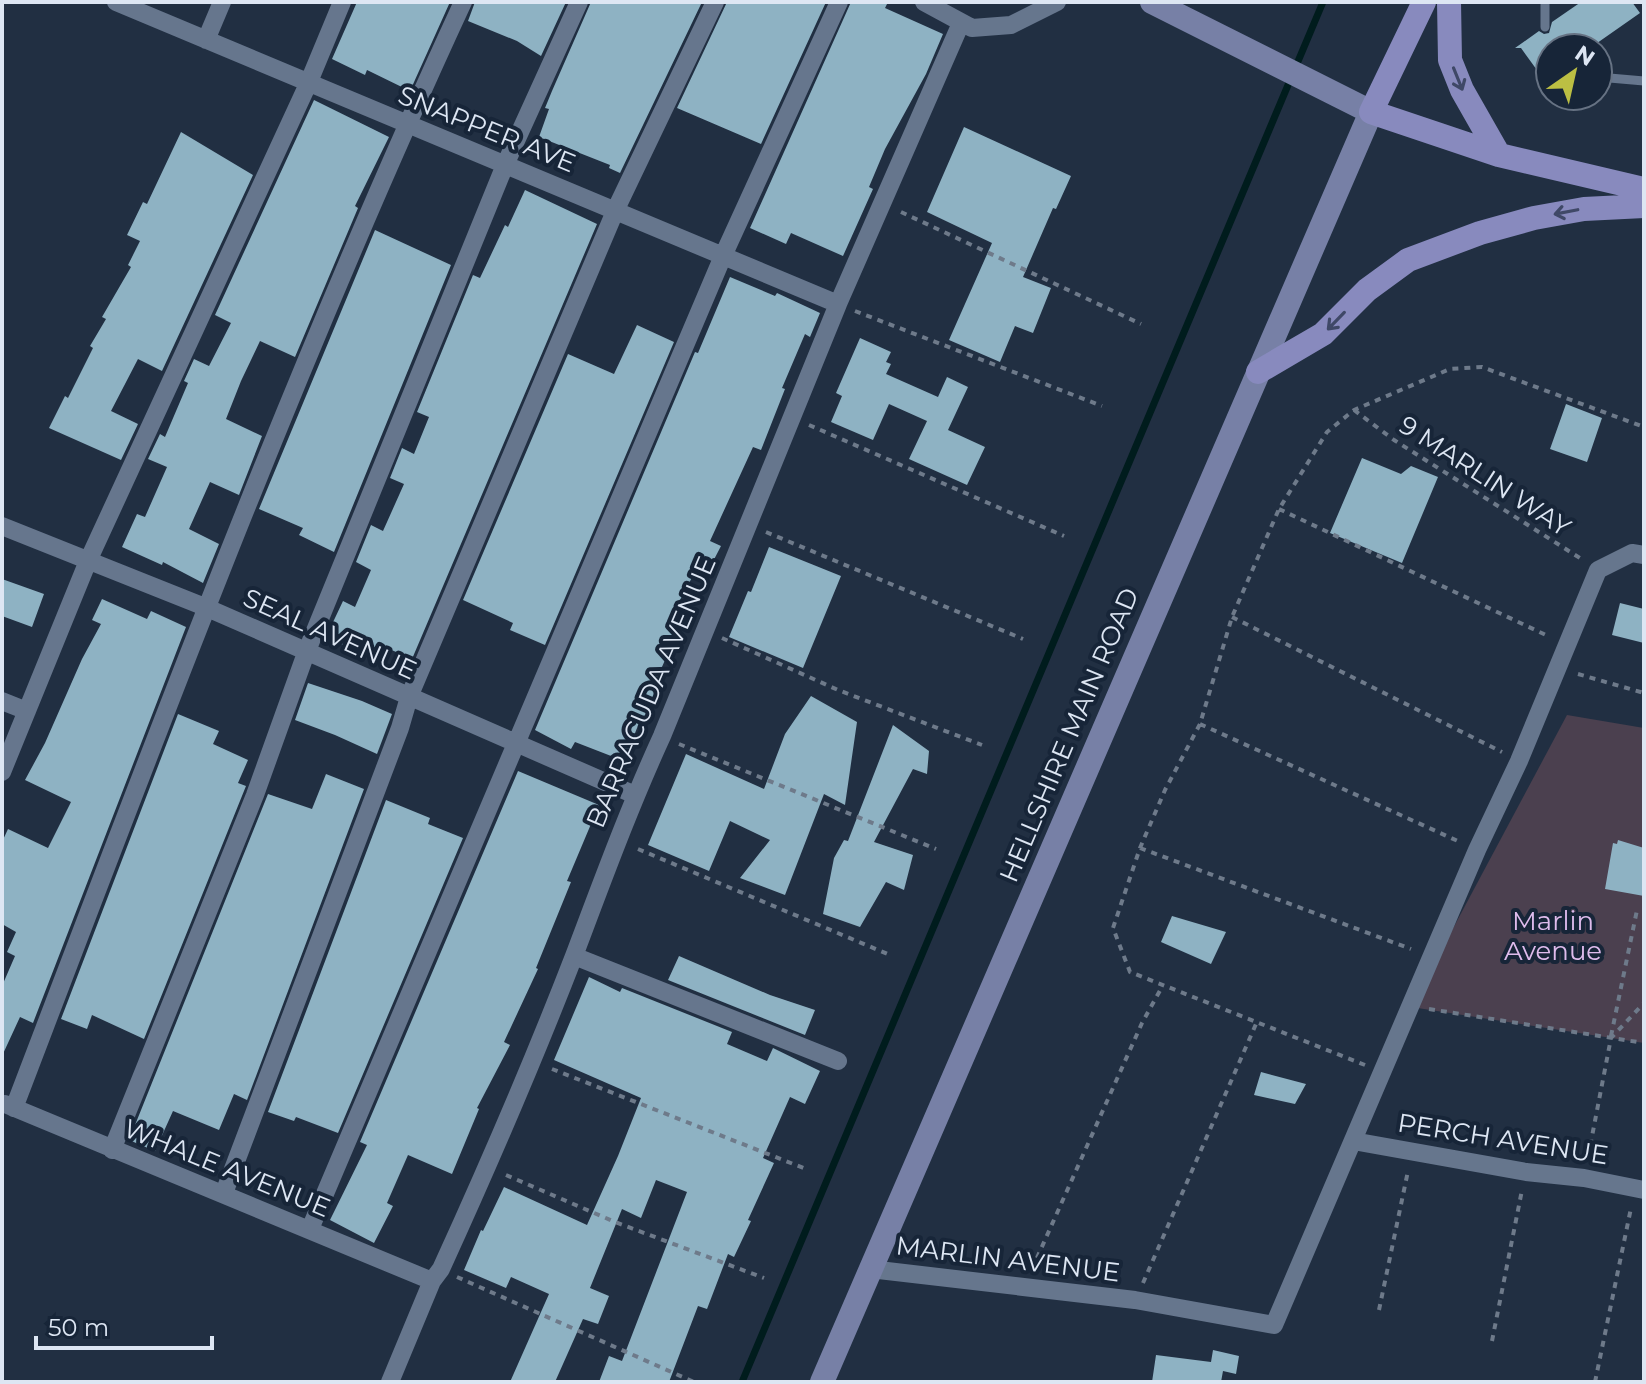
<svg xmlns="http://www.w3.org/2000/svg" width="1646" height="1384" viewBox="0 0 1646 1384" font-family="Montserrat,sans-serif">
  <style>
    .green { fill: #4b404f }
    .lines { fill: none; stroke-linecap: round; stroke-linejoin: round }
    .stream { stroke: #001c1d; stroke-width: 7 }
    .building { fill: #8eb2c3 }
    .path { stroke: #6e7a8a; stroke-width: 4; stroke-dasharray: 6 6; stroke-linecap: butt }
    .lane { stroke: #66768d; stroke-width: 9 }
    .street { stroke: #66768d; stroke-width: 18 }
    .secondary { stroke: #7780a6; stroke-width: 24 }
    .primary { stroke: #888abe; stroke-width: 24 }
    .oneway { stroke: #3f4867 }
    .labels { text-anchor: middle; stroke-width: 8; stroke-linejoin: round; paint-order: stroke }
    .street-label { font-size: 26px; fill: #dde6f3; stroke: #172538 }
    .park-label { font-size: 26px; fill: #debbec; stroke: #172538 }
  </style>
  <rect width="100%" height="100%" fill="#212f42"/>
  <path class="green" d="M1567 715 1644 728V1043L1411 1007Z"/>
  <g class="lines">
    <path class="stream" d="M742 1382 1323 2"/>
  </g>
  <path class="building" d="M357 2H450L410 91 367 70 365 75 332 59Z
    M475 2H566L541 56 517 41 468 21Z
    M591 2H702L620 173 609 168 610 165 539 137 549 109 545 108 552 91Z
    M727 2H826L761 144 677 108Z
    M851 2H888L885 8 943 34 926 74 885 149 869 187 873 189 843 256 791 233 786 244 750 228Z
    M1581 2H1632L1640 13 1590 48H1550V88L1521 48H1515L1539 31 1544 34 1549 33 1552 22Z
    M314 100 389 137 355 206 358 208 295 357 260 341 241 381 226 419 262 436 239 495 210 482 189 529 219 544 203 583 163 562 162 565 122 547 137 514 145 517 167 467 148 459 160 434 165 437 188 383 184 381 194 359 209 366 231 323 215 315Z
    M964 127 1071 176 1056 209 1053 208 1023 277 1051 288 1033 333 1015 326 1000 362 949 340 992 243 927 212Z
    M181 132 253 175 162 371 138 359 111 411 138 424 121 460 49 428 65 396 68 398 93 348 90 346 106 319 102 317 131 267 128 265 140 241 127 235 143 202 147 204Z
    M525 190 597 224 412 659 378 644 371 658 326 637 343 601 355 607 371 570 356 562 371 525 383 531 404 484 390 478 402 448 414 454 429 417 417 412 473 275 480 278 505 225 508 227Z
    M375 230 451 265 334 552 299 535 303 528 259 509Z
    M730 277 775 296 777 293 820 313 810 337 805 334 782 388 785 389 761 450 753 447 710 541 721 546 706 575 696 570 673 613 684 617 654 685 660 688 642 725 639 723 624 761 575 742 571 749 535 730 695 352 698 353Z
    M637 325 674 342 545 645 510 630 513 623 463 600 568 354 614 374Z
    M860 338 891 352 886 362 891 364 886 374 938 397 947 377 968 387 948 430 985 447 967 485 909 459 927 421 889 404 873 440 831 422 842 396 836 393Z
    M1566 404 1602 418 1587 462 1550 449Z
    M1362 458 1401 474 1411 466 1438 477 1402 563 1330 533Z
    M769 547 841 576 803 668 729 637 748 591 751 592Z
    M2 579 44 594 32 627 2 616Z
    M102 599 147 619 151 611 186 627 33 1023 20 1017 2 1056V986L15 956 7 952 16 932 2 924V842L8 829 48 848 71 802 25 780 45 743 82 659 101 624 92 620Z
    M1620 603 1644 609V643L1612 635Z
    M308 683 362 701 392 714 377 754 335 735 295 720Z
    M811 696 857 722 845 805 824 794 785 895 740 878 770 840 730 821 709 871 648 845 686 754 764 789 785 734Z
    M178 714 219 731 213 744 248 760 238 783 246 786 144 1039 92 1015 87 1029 61 1019Z
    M893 725 929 751 927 774 913 769 874 842 913 855 904 890 886 882 860 927 823 914 834 858 844 840 848 841Z
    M518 771 599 805 567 881 571 882 536 968 538 969 504 1042 510 1045 477 1108 479 1109 452 1174 408 1155 387 1203 393 1206 374 1243 330 1220 367 1145 360 1142Z
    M326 774 364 789 247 1100 234 1094 219 1130 173 1111 155 1151 129 1140 268 794 312 809Z
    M386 800 430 818 428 824 463 838 338 1133 296 1117 294 1121 268 1112Z
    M1618 840 1644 848V896L1605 889 1613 843 1617 844Z
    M1172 916 1226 932 1211 964 1161 942Z
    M679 956 770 995 815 1010 805 1035 668 980Z
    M589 977 620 992 622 988 732 1032 727 1044 767 1061 773 1048 820 1071 805 1104 790 1097 763 1158 774 1163 748 1220 751 1221 734 1257 728 1254 707 1309 698 1306 669 1382H599L609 1356 622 1361 687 1192 656 1180 641 1218 622 1209 590 1288 609 1296 598 1324 583 1319 555 1382H510L549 1294 511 1277 506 1288 464 1270 481 1230 483 1231 504 1187 587 1225 618 1156 641 1098 554 1060Z
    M1261 1072 1306 1084 1295 1104 1254 1095Z
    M1213 1350 1239 1356 1236 1374 1223 1371 1221 1382H1152L1156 1355 1211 1362Z"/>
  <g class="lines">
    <path class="path" d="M901 212 1141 324
      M855 311 1102 406
      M1354 410 1394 440 1583 560
      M809 425 1064 536
      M1279 509 1548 636
      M766 532 1023 639
      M1232 617 1502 752
      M722 638 838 690 982 745
      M1578 674 1644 693
      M1200 724 1460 842
      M679 744 936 849
      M1140 848 1411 949
      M638 849 890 955
      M1429 1009 1644 1043
      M1611 1036 1637 910
      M1365 1065 1130 972 1113 928 1140 848 1165 790 1200 724 1232 617 1279 509 1327 432 1354 410 1450 369 1482 367 1644 427
      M552 1069 806 1169
      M1588 1157 1611 1038 1644 1003
      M506 1175 615 1222 764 1278
      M1032 1269 1142 1023 1162 987
      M457 1277 694 1382
      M1143 1283 1256 1024
      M1379 1310 1408 1171
      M1492 1341 1522 1190
      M1595 1382 1631 1208"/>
    <path class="lane" d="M1545 27V2
      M1598 77 1644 81"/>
    <path class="street" d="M116 2 838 304
      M924 2 972 28 1011 25 1057 2
      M206 40 222 2
      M2 526 205 607 635 795
      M2 701 27 711
      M2 772 88 561 308 84 342 2
      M574 956 838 1061
      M5 1104 432 1281
      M14 1108C156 736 296 363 463 2
      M1353 1141 1526 1172 1584 1178 1644 1190
      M112 1150 255 795 306 653 505 165 579 2
      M224 1193 400 728 409 697 616 209 715 2
      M310 1229 723 256 839 2
      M870 1269 1135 1300 1274 1325 1477 850 1519 761 1598 570 1632 553 1644 555
      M390 1382 432 1281 441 1269C488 1166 533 1062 574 956 602 882 629 808 662 736L838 304 961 23"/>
    <path class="secondary" d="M822 1382 1371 112 1152 2"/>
    <path class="primary" d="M1424 2 1371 112 1499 155 1644 189
      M1449 2 1450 60 1462 90 1499 155
      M1258 372 1323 334 1367 290 1408 260 1480 233 1534 218 1584 209 1644 206"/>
  </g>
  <defs><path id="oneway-shaft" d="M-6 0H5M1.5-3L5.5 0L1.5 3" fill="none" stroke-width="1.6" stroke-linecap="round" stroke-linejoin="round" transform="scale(2)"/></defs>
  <g class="oneway">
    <use href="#oneway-shaft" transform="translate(1458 79) rotate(68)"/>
    <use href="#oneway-shaft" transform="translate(1566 212) rotate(169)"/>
    <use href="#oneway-shaft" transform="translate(1336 321) rotate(134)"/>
  </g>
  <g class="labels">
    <g class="street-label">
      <text transform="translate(487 129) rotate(22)" y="9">SNAPPER AVE</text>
      <text transform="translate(1485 476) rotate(33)" y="9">9 MARLIN WAY</text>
      <text transform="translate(330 634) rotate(24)" y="9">SEAL AVENUE</text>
      <text transform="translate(651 692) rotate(-67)" y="9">BARRACUDA AVENUE</text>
      <text transform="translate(1069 735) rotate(-67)" y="9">HELLSHIRE MAIN ROAD</text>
      <text transform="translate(1503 1139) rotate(9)" y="9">PERCH AVENUE</text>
      <text transform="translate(227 1168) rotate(22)" y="9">WHALE AVENUE</text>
      <text transform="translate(1008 1259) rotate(7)" y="9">MARLIN AVENUE</text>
    </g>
    <g class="park-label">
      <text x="1553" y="930">Marlin<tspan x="1553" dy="30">Avenue</tspan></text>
    </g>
  </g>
  <rect width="1646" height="1384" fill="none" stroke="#dde6f3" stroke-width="8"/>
  <g transform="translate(1574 72) rotate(34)"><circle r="38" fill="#172538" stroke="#667283" stroke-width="2"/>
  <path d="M0-6L14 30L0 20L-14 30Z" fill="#bcbf43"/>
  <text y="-12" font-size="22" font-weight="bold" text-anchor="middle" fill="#dde6f3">N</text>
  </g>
  <path d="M36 1336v12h176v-12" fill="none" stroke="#dde6f3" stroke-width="4"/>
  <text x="48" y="1336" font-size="24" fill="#dde6f3" stroke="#172538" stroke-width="6" paint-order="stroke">50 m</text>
</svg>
